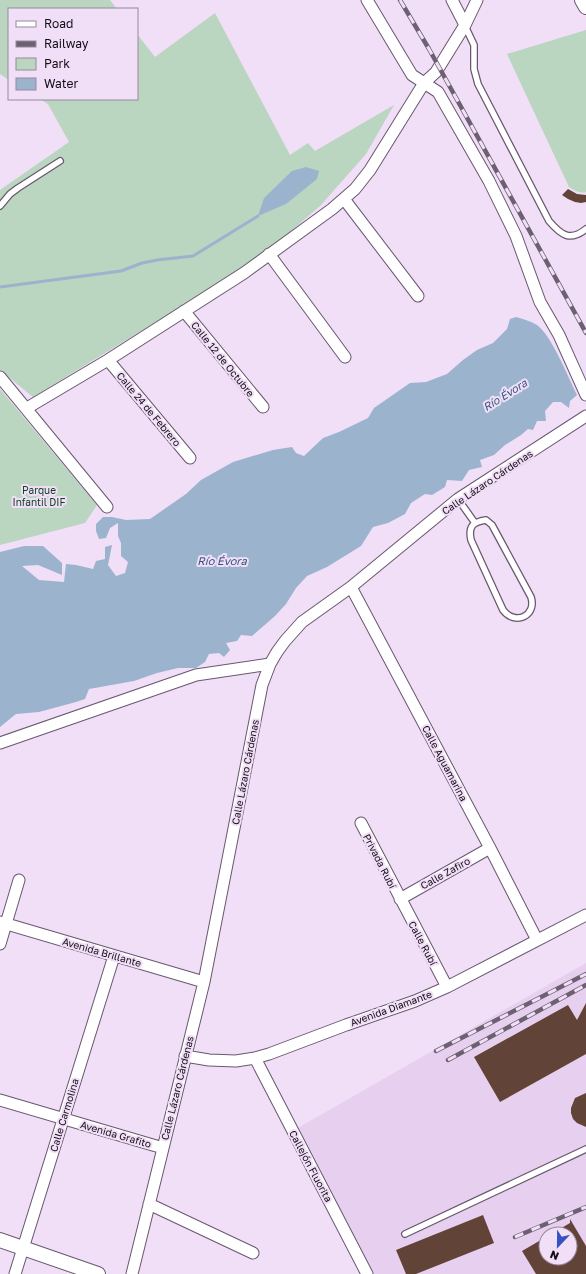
<svg xmlns="http://www.w3.org/2000/svg" width="586" height="1274" viewBox="0 0 586 1274" font-family="'Golos Text',sans-serif">
  <style>
    .built { fill: #e7d0ef; fill-rule: evenodd }
    .green { fill: #bad5c0 }
    .water { fill: #9cb3ce }
    .lines { fill: none; stroke-linecap: round; stroke-linejoin: round }
    .stream { stroke: #9cb3ce; stroke-width: 3 }
    .building { fill: #624338 }
    .service-casing { stroke: #68586d; stroke-width: 8 }
    .minor-casing { stroke: #68586d; stroke-width: 13 }
    .tertiary-casing { stroke: #68586d; stroke-width: 16 }
    .service { stroke: #fff; stroke-width: 5.5 }
    .minor { stroke: #fff; stroke-width: 11 }
    .tertiary { stroke: #fff; stroke-width: 14 }
    .rail-casing { stroke: #6c6170; stroke-width: 4.5 }
    .rail { stroke: #f1def7; stroke-width: 3; stroke-dasharray: 9; stroke-linecap: butt }
    .labels { text-anchor: middle; stroke-width: 4; stroke-linejoin: round; paint-order: stroke }
    .street-label { font-size: 10px; fill: #130d15; stroke: #f1def7 }
    .park-label { font-size: 10px; fill: #0d4121; stroke: #f1def7 }
    .water-label { font-size: 11px; font-style: italic; fill: #34567e; stroke: #f1def7 }
  </style>
  <rect width="100%" height="100%" fill="#f1def7"/>
  <path class="built" d="M586 963V1274H373L296 1129ZM546 1234H570V1258H546Z"/>
  <path class="green" d="M0 0H110L117 9H9V80L0 74Z
    M215 13 290 155 308 143 315 151 394 105 366 154 321 205 259 259 33 397 0 370V190L69 142 48 104 40 99H137V34L155 57Z
    M586 30V192C580 194 574 190 569 187L507 54Z
    M0 389 97 505 85 523 0 545Z"/>
  <path class="water" d="M306 167 319 171 317 179 286 204 258 216 264 198 292 171Z
    M516 317C523 319 530 321 537 325 552 336 568 377 577 395L570 401 569 408 561 402H553L545 411 546 421H537L533 430 528 429 521 435 505 445 494 455 480 460 482 467 469 470 462 481 447 480 445 487 432 495 425 494 411 503 405 514 388 523 373 527 361 546 327 567 307 576 296 588 286 604 275 616 252 636 241 635 237 641 226 643 230 650 224 657 219 653 209 654 205 662 196 668H178L157 673 134 681 89 689 85 699 76 702 39 712 16 714 0 727V552L24 546H43L62 563V575L38 565 22 566 39 580 64 582 66 564 76 565 93 569 96 561 105 559V547L112 545 108 565 116 576 125 573 128 562 121 556V543L118 536V523L110 528 106 538 99 539 96 531V524L103 517H112L126 520 150 519 186 494 201 480 233 462 273 450 292 447 296 453 304 456 323 438 339 432 368 418 374 408 410 383 426 382 447 374 463 360 477 350 493 343 507 329 510 319Z"/>
  <g class="lines">
    <path class="stream" d="M0 287 121 271 142 263 157 260 193 256 258 216"/>
  </g>
  <path class="building" d="M568 189 577 194 586 195V202L581 203 575 202 568 199 562 195Z
    M586 1003V1054L500 1102 474 1057 568 1005 577 1020Z
    M586 1093V1127L577 1123 573 1119 571 1113V1108L575 1098Z
    M483 1215 494 1243 416 1274H406L396 1250Z
    M570 1219 586 1246V1274H536L522 1251 546 1237V1258H570V1234H551L570 1223Z"/>
  <g class="lines">
    <defs>
      <path id="service" d="M465 26 474 45V69L478 84 549 221C561 235 570 242 586 229
        M0 206 10 194 18 188 60 161
        M458 499 475 523
        M486 520 492 525 531 597C537 616 515 626 503 610L471 540C468 526 473 522 486 520Z
        M405 1234 586 1149"/>
      <path id="minor" d="M367 0 412 75 438 92 489 181 516 236 540 302 559 335 586 395
        M452 0 465 25
        M344 199 418 296
        M269 254 345 357
        M184 311 263 407
        M108 360 190 458
        M0 377 107 507
        M27 408 108 360 244 273 332 209 355 189 370 170 424 83 436 72 465 25 477 0
        M351 587 490 848 537 940
        M0 743 196 675 270 664
        M361 823 447 987
        M400 899 490 848
        M0 922 204 982
        M0 944 19 880
        M185 1056 209 1060 236 1061 255 1058 269 1054 346 1025 415 1001 447 987 586 915
        M255 1058 367 1274
        M0 1100 163 1148
        M149 1204 253 1253
        M15 1274 114 956
        M132 1274 204 982 262 685 270 664 277 652 285 641 302 622 351 587 458 499 586 416"/>
      <path id="tertiary" d="M582 0 586 7
        M0 1240 98 1274"/>
    </defs>
    <use href="#service" class="service-casing"/>
    <use href="#minor" class="minor-casing"/>
    <use href="#tertiary" class="tertiary-casing"/>
    <use href="#service" class="service"/>
    <use href="#minor" class="minor"/>
    <use href="#tertiary" class="tertiary"/>
    <defs>
      <path id="rail" d="M400 0 429 49 586 333
        M436 1051 586 974
        M448 1060 586 985
        M515 1237 586 1207"/>
    </defs>
    <use href="#rail" class="rail-casing"/>
    <use href="#rail" class="rail"/>
  </g>
  <g class="labels">
    <g class="street-label">
      <text transform="translate(223 359) rotate(51)" y="4">Calle 12 de Octubre</text>
      <text transform="translate(149 409) rotate(50)" y="4">Calle 24 de Febrero</text>
      <text transform="translate(487 482) rotate(-34)" y="4">Calle Lázaro Cárdenas</text>
      <text transform="translate(445 763) rotate(62)" y="4">Calle Aguamarina</text>
      <text transform="translate(245 772) rotate(-79)" y="4">Calle Lázaro Cárdenas</text>
      <text transform="translate(380 861) rotate(63)" y="4">Privada Rubí</text>
      <text transform="translate(445 873) rotate(-29)" y="4">Calle Zafiro</text>
      <text transform="translate(423 943) rotate(62)" y="4">Calle Rubí</text>
      <text transform="translate(102 952) rotate(16)" y="4">Avenida Brillante</text>
      <text transform="translate(391 1008) rotate(-20)" y="4">Avenida Diamante</text>
      <text transform="translate(177 1088) rotate(-76)" y="4">Calle Lázaro Cárdenas</text>
      <text transform="translate(64 1115) rotate(-73)" y="4">Calle Carmolina</text>
      <text transform="translate(116 1134) rotate(16)" y="4">Avenida Grafito</text>
      <text transform="translate(311 1166) rotate(62)" y="4">Callejón Fluorita</text>
    </g>
    <g class="park-label">
      <text x="39" y="494">Parque<tspan x="39" dy="12">Infantil DIF</tspan></text>
    </g>
    <g class="water-label">
      <text transform="translate(505 395) rotate(-32)" y="4">Río Évora</text>
      <text x="222" y="565">Río Évora</text>
    </g>
  </g>
  <rect x="8" y="8" width="130" height="92" fill="#f1def7" stroke="#988a9d"/>
  <rect x="16" y="21" width="20" height="6" fill="#ffffff" stroke="#988a9d"/>
  <text x="44" y="28" font-size="12" fill="#130d15">Road</text>
  <rect x="16" y="41" width="20" height="6" fill="#6c6170" stroke="#988a9d"/>
  <text x="44" y="48" font-size="12" fill="#130d15">Railway</text>
  <rect x="16" y="58" width="20" height="12" fill="#bad5c0" stroke="#988a9d"/>
  <text x="44" y="68" font-size="12" fill="#130d15">Park</text>
  <rect x="16" y="78" width="20" height="12" fill="#9cb3ce" stroke="#988a9d"/>
  <text x="44" y="88" font-size="12" fill="#130d15">Water</text>
  <g transform="translate(558 1246) rotate(202)"><circle r="19" fill="#f1def7" stroke="#988a9d"/>
  <path d="M0-3L7 15L0 10L-7 15Z" fill="#3651c2"/>
  <text y="-6" font-size="11" font-weight="bold" text-anchor="middle" fill="#130d15">N</text>
  </g>
</svg>
